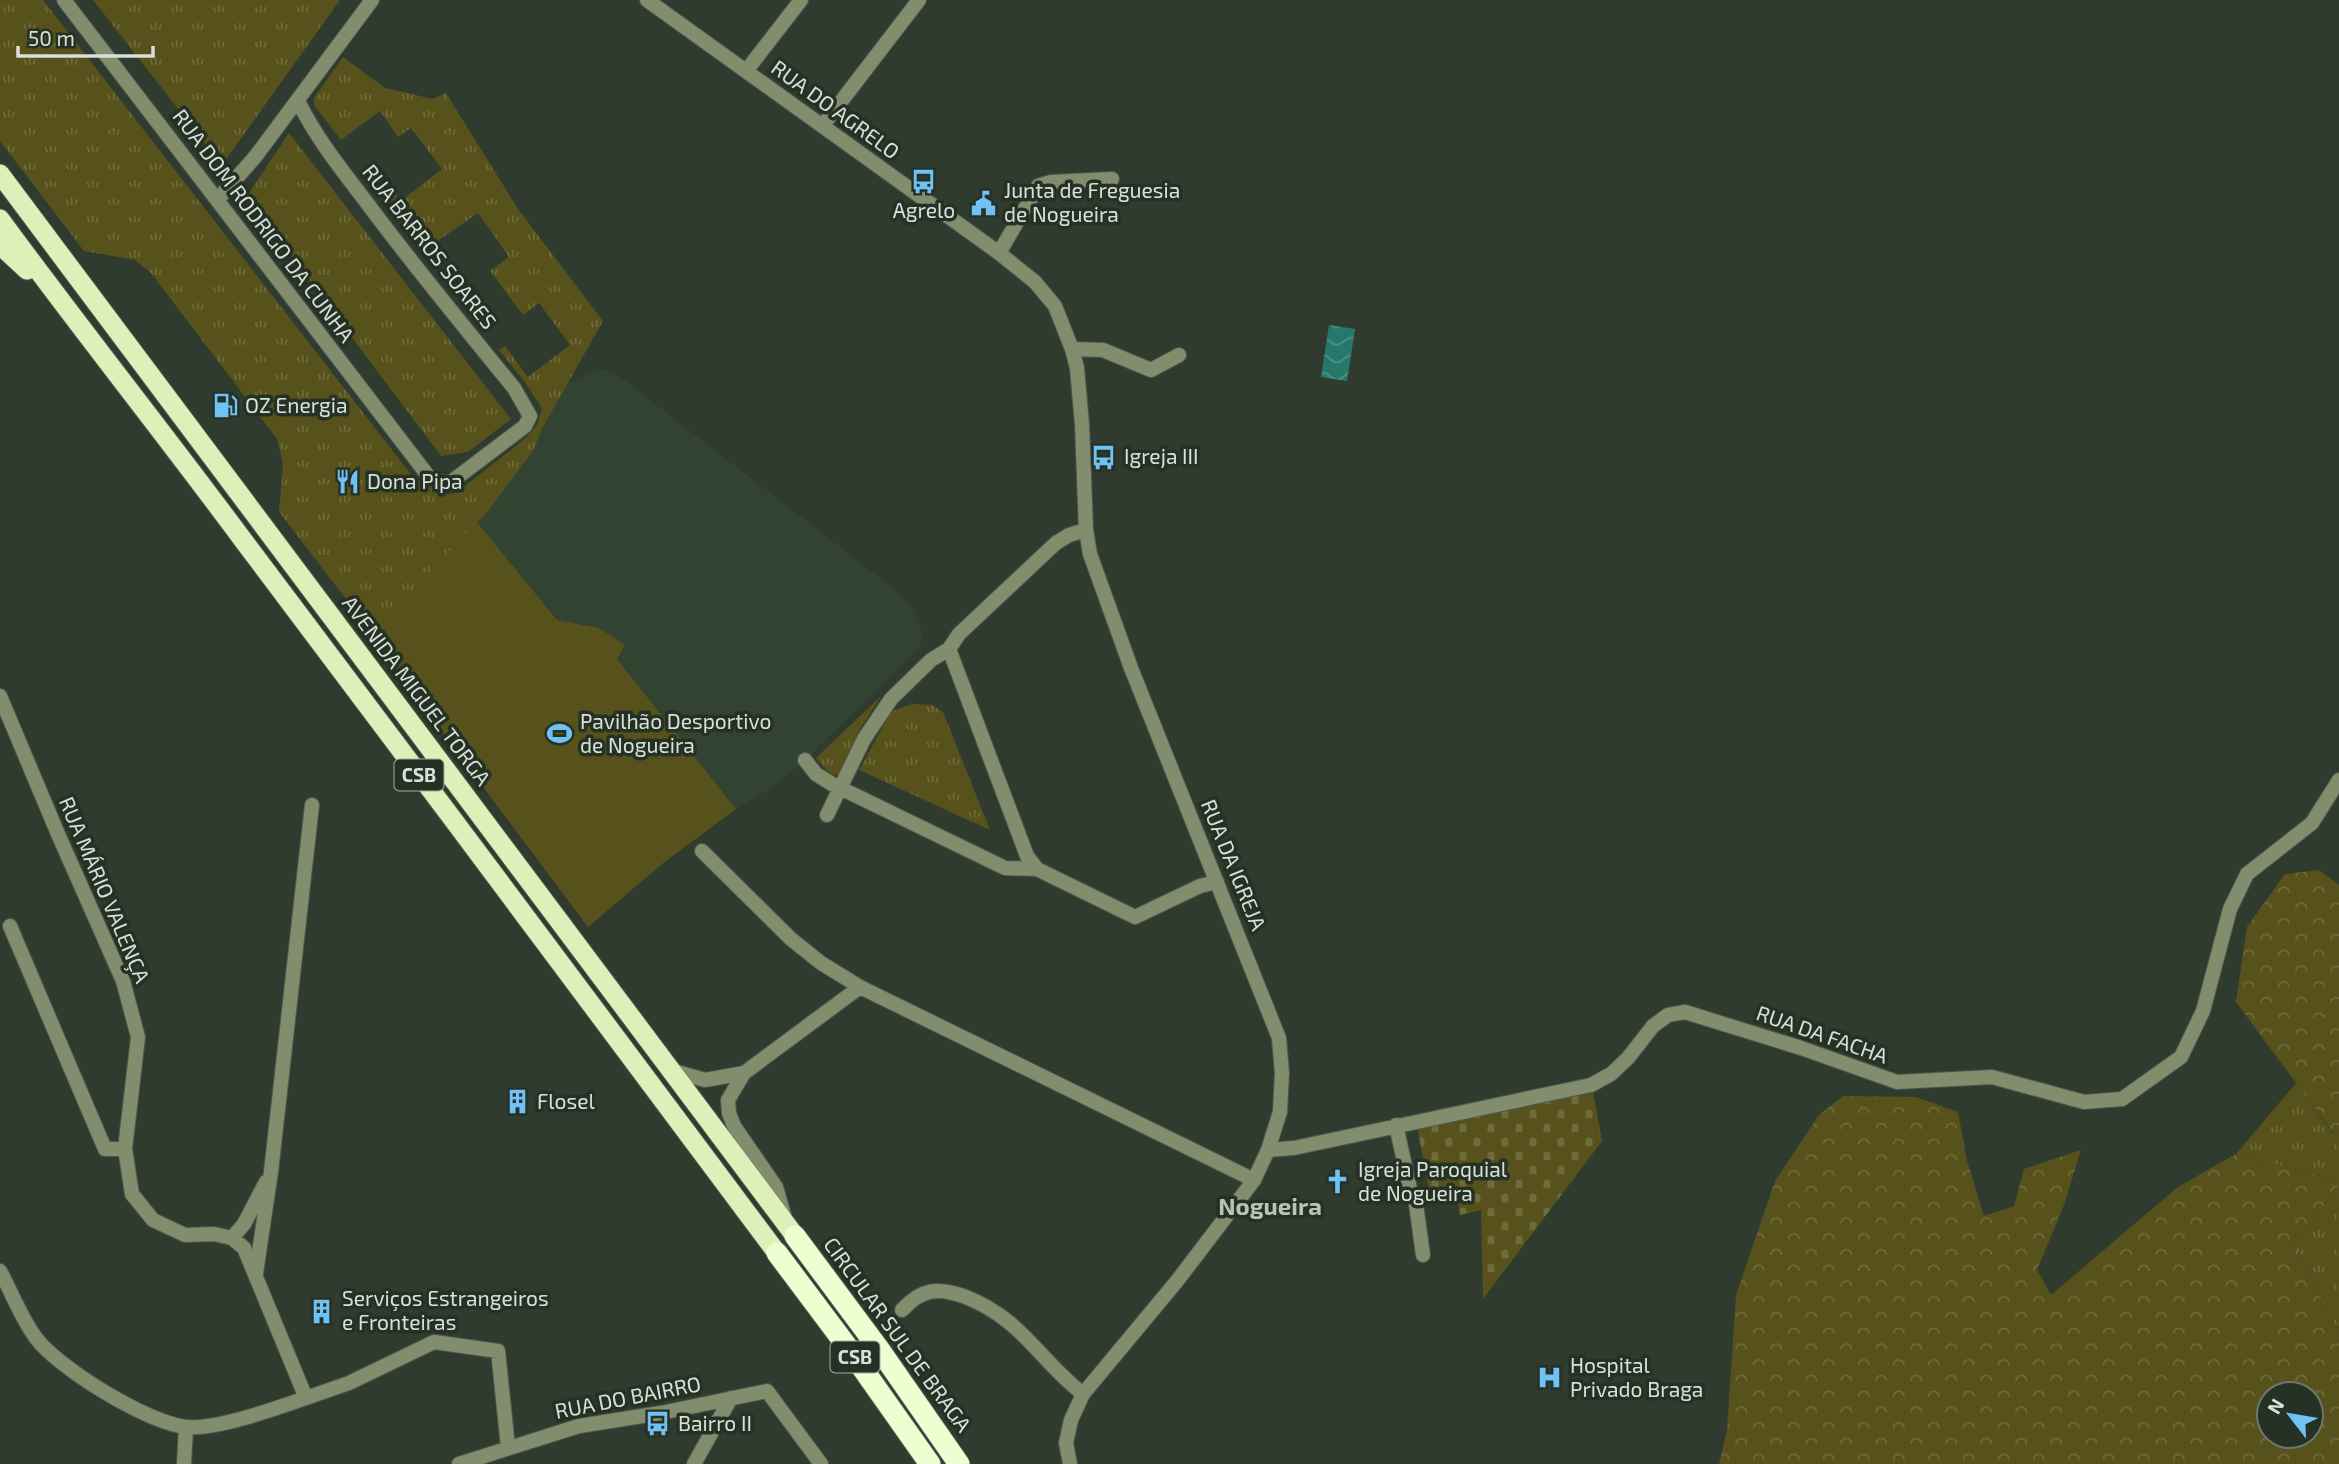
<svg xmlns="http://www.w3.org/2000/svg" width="2339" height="1464" viewBox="0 0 2339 1464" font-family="'Exo 2',sans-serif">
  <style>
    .built { fill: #334331 }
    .grass { fill: url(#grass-tufts) }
    .forest { fill: url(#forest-crowns); fill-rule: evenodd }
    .cemetery { fill: url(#cemetery-stones) }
    .pitch { fill: #57521b }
    .water { fill: url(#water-waves) }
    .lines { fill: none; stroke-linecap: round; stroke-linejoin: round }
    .minor-casing { stroke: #4e594d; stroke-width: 16 }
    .tertiary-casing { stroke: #4e594d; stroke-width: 16 }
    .trunk-casing { stroke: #4e594d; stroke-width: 21 }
    .motorway-casing { stroke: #4e594d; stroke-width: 23 }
    .minor { stroke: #828d6e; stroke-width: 14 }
    .tertiary { stroke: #828d6e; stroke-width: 14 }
    .trunk { stroke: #ddf0ba; stroke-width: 19 }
    .motorway { stroke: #eefed1; stroke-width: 21 }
    .labels { text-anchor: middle; stroke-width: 7; stroke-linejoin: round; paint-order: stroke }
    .shield { fill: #263125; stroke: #a3aca2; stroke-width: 2 }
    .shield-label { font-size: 19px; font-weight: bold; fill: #d9e0d8 }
    .street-label { font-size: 21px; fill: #d9e0d8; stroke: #263125 }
    .poi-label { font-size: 21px; fill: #d9e0d8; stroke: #263125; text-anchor: start }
    .quarter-label { font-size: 24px; font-weight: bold; fill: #b7c5b5; stroke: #263125 }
  </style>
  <defs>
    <pattern id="grass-tufts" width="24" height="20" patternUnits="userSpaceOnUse" patternTransform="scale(1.75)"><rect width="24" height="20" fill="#57521b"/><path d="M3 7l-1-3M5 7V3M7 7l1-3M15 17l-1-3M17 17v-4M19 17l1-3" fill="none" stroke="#6f6b3b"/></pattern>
    <pattern id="forest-crowns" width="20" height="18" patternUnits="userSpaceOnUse" patternTransform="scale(1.75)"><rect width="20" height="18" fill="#57521b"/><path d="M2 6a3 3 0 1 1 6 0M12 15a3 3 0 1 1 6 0" fill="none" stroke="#6f6b3b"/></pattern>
    <pattern id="cemetery-stones" width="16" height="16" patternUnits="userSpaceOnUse" patternTransform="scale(1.75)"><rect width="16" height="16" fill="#57521b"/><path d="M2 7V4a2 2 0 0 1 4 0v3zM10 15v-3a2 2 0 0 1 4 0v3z" fill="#6f6b3b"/></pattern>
    <pattern id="water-waves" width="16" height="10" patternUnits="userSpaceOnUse" patternTransform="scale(1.75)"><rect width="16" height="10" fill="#26786b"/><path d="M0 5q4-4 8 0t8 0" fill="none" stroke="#4f9186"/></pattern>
  </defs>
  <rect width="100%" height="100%" fill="#303b2f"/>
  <path class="built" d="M603 369 619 376 893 588 910 606 921 627V643L917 651 805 760 780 782 736 809 617 659 577 625 557 620 477 522 533 451 543 427 567 383Z"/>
  <path class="grass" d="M0 0H43L413 477 443 495 456 493 526 438 537 425 542 408 524 381 499 350 505 346 528 377 570 345 539 303 523 315 490 271 509 257 478 213 423 251 381 193 388 185 401 201 442 169 411 128 398 137 380 111 341 140 314 105V98L343 57 385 88 433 99 446 93 518 209 603 321 543 427 533 451 488 511 373 634 279 512 283 464 277 439 151 273 135 260 84 251 0 141Z
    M93 0H340L222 165Z
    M289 133 511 419 468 452 441 456 250 202 249 193Z
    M882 695 860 729 838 775H831L816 758Z
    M912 704 932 705 943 712 990 830 859 770 891 712Z
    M2296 1083 2332 1133 2339 1130V1181L2236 1154Z
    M2339 1185V1329L2336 1327 2294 1245Z"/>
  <path class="forest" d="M2319 870 2339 885V1130L2333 1133 2236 1002 2247 927 2285 874Z
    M1843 1096 1916 1097 1958 1112 1967 1161 1984 1216 2014 1206 2024 1169 2081 1150 2064 1205 2037 1270 2051 1295 2178 1187 2236 1154 2339 1181V1185L2294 1245 2336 1327 2339 1329V1464H1719L1727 1430 1736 1295 1775 1181 1819 1115ZM2311 1394V1436H2269V1394Z"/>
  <path class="cemetery" d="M1593 1092 1602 1141 1483 1299 1481 1210 1460 1215 1455 1189 1430 1195 1417 1126Z"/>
  <path class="pitch" d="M477 522 557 620 599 628 625 645 617 659 736 809 662 864 588 927 370 636Z"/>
  <path class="water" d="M1329 325 1355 329 1347 381 1321 377Z"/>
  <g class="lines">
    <defs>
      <path id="minor" d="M64 0 429 477 439 482H451L525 426 530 416 514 388C464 327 414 266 367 203 342 170 316 138 298 101
        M746 71 801 0
        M823 125 919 0
        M218 199 255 157 372 0
        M999 253 1038 186 1051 182 1112 179
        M1072 349 1103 350 1151 370 1179 355
        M949 649 1027 856 1037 869 1135 917 1200 886 1217 882
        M0 696 58 834 123 981 138 1037 125 1149 132 1194 153 1220 185 1235 214 1234 232 1238 244 1248 306 1398C277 1408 216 1430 187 1427 149 1424 58 1368 36 1338 21 1318 12 1293 0 1271
        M805 760 816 774 832 784 1005 868 1037 869
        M827 815 864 739 891 699 931 660 949 649 959 634 1056 543 1069 535 1086 530
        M702 851 791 939 821 963 860 987
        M10 926 105 1149H125
        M670 1070 705 1080 744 1073
        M1396 1125 1411 1193 1415 1197 1423 1255
        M1268 1150 1294 1148 1591 1085 1611 1074 1628 1058 1653 1026 1668 1015 1685 1012 1801 1048 1897 1082 1992 1077 2084 1102 2122 1099 2181 1057 2203 1011 2230 909 2247 874 2312 823 2339 780
        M784 1215 776 1187 734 1126 729 1113 728 1100 744 1073 860 987 1254 1180
        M232 1238 244 1224 266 1182
        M256 1273 271 1172 312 805
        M902 1310C922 1288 939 1287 966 1297 1023 1320 1039 1360 1083 1394
        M306 1398 349 1383 434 1342 498 1351 508 1447
        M184 1464 186 1427
        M459 1464 579 1426 661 1413 767 1391 821 1464
        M694 1464 731 1398"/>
      <path id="tertiary" d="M647 0 999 253 1035 282 1055 306 1072 349 1077 368 1082 424 1086 530 1090 554 1131 668 1279 1038 1282 1073 1280 1112 1268 1150 1254 1180 1177 1281 1083 1394 1071 1420 1066 1443 1070 1464"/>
      <path id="trunk" d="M0 174 795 1236
        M0 219C79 327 163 432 243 540 422 777 599 1015 777 1253
        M0 245 27 270"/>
      <path id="motorway" d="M795 1236 879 1349 959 1464
        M777 1253 846 1345 930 1464"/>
    </defs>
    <use href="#minor" class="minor-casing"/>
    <use href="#tertiary" class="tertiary-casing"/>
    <use href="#trunk" class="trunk-casing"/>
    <use href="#motorway" class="motorway-casing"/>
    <use href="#minor" class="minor"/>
    <use href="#tertiary" class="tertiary"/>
    <use href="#trunk" class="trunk"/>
    <use href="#motorway" class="motorway"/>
  </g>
  <defs>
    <symbol id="bus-bare" viewBox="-9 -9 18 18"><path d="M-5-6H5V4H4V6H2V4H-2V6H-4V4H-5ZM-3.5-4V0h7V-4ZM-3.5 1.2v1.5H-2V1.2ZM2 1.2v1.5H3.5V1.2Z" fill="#70c1f4" stroke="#263125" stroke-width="2.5" paint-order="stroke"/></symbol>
    <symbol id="civic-bare" viewBox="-9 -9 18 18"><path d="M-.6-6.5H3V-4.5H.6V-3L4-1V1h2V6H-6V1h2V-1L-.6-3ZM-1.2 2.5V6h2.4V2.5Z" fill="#70c1f4" stroke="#263125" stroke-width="2.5" paint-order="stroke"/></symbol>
    <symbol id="fuel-bare" viewBox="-9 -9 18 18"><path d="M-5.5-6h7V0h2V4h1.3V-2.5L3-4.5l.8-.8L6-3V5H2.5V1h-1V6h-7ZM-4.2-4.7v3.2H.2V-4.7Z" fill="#70c1f4" stroke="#263125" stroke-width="2.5" paint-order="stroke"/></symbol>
    <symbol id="restaurant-bare" viewBox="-9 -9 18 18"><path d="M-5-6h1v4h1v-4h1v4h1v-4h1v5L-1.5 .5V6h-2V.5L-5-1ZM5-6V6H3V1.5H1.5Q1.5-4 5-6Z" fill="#70c1f4" stroke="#263125" stroke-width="2.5" paint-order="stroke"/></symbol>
    <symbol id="stadium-bare" viewBox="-9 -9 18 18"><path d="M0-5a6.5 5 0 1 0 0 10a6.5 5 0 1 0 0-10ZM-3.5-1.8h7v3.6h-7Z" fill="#70c1f4" stroke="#263125" stroke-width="2.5" paint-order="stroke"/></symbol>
    <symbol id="building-bare" viewBox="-9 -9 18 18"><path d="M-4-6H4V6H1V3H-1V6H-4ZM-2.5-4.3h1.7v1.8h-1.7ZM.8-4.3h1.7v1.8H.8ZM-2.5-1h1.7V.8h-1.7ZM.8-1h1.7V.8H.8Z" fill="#70c1f4" stroke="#263125" stroke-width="2.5" paint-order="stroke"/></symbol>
    <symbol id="church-bare" viewBox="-9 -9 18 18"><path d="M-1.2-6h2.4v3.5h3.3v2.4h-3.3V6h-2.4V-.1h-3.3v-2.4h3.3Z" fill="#70c1f4" stroke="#263125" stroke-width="2.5" paint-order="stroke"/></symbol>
    <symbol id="hospital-bare" viewBox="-9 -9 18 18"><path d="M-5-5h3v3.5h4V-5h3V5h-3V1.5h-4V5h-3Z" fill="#70c1f4" stroke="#263125" stroke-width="2.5" paint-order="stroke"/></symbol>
  </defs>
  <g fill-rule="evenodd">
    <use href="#bus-bare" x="906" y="164" width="35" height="35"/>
    <use href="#civic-bare" x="966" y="186" width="35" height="35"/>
    <use href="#fuel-bare" x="208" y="388" width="35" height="35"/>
    <use href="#bus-bare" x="1086" y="440" width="35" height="35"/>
    <use href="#restaurant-bare" x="330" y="464" width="35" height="35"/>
    <use href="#stadium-bare" x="542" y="716" width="35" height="35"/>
    <use href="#building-bare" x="500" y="1084" width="35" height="35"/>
    <use href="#church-bare" x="1320" y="1164" width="35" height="35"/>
    <use href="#building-bare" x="304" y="1294" width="35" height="35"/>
    <use href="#hospital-bare" x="1532" y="1360" width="35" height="35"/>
    <use href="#bus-bare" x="640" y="1406" width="35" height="35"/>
  </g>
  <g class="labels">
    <g class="shield">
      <rect x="394.5" y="759.5" width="49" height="31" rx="5"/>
      <rect x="830.5" y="1341.5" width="49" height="31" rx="5"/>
    </g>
    <g class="shield-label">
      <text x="419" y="782">CSB</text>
      <text x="855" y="1364">CSB</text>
    </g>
    <g class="street-label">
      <text transform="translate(835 110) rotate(36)" y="7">RUA DO AGRELO</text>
      <text transform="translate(263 226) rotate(53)" y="7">RUA DOM RODRIGO DA CUNHA</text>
      <text transform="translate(429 247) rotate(52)" y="7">RUA BARROS SOARES</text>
      <text transform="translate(416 691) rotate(53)" y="7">AVENIDA MIGUEL TORGA</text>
      <text transform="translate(1233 865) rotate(68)" y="7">RUA DA IGREJA</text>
      <text transform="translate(104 890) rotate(67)" y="7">RUA MÁRIO VALENÇA</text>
      <text transform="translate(1822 1035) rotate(19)" y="7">RUA DA FACHA</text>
      <text transform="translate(897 1335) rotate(54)" y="7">CIRCULAR SUL DE BRAGA</text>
      <text transform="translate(628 1398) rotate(-11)" y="7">RUA DO BAIRRO</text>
    </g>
    <g class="poi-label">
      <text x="1004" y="198">Junta de Freguesia<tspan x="1004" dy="24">de Nogueira</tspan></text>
      <text x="924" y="218" text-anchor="middle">Agrelo</text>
      <text x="245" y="413">OZ Energia</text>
      <text x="1124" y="464">Igreja III</text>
      <text x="367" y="489">Dona Pipa</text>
      <text x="580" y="729">Pavilhão Desportivo<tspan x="580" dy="24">de Nogueira</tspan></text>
      <text x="537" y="1109">Flosel</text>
      <text x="1358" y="1177">Igreja Paroquial<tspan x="1358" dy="24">de Nogueira</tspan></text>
      <text x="342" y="1306">Serviços Estrangeiros<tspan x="342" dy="24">e Fronteiras</tspan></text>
      <text x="1570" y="1373">Hospital<tspan x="1570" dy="24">Privado Braga</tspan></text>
      <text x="678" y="1431">Bairro II</text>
    </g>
    <g class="quarter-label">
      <text x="1270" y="1215">Nogueira</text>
    </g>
  </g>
  <g transform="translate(2290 1415) rotate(301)"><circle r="33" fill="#263125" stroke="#6e776d" stroke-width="2"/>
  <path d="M0-5L12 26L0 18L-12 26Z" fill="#70c1f4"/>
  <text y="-10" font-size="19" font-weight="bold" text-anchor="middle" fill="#d9e0d8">N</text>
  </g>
  <path d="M18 46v10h135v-10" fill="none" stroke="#d9e0d8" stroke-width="3.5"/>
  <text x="28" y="46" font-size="21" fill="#d9e0d8" stroke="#263125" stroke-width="5" paint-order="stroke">50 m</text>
</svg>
